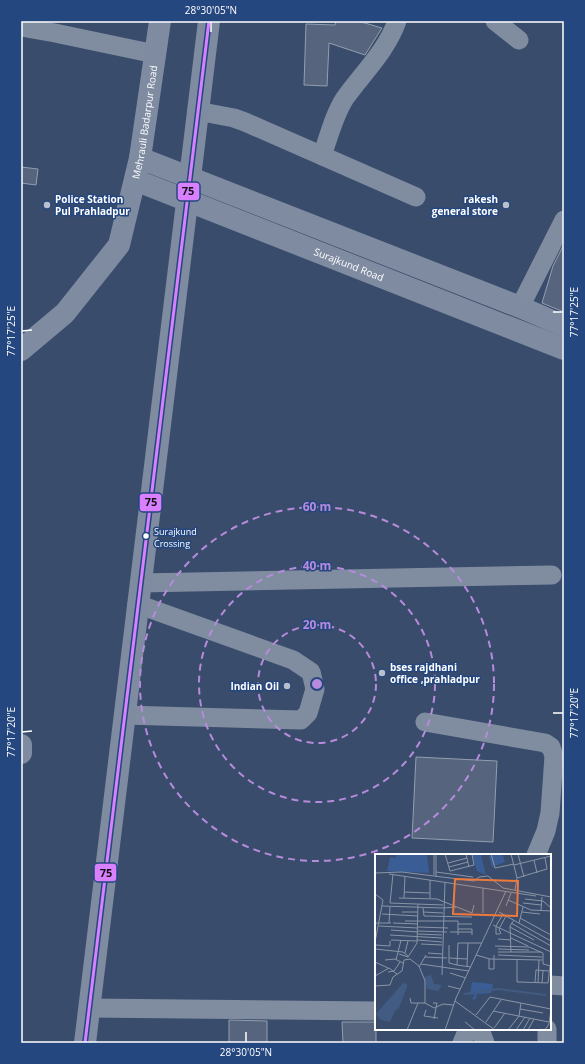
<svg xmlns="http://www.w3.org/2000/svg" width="585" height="1064" viewBox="0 0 585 1064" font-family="'Open Sans',sans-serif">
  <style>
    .building { fill: #56647d; stroke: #939eb0 }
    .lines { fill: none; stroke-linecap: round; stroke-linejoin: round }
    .minor { stroke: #808da1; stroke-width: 19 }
    .major { stroke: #7e8ba0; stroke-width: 22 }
    .bus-1-casing { stroke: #254780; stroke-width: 6 }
    .bus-1 { stroke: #d880ff; stroke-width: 3 }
    .ticks { fill: none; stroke: #fff; stroke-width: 1.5 }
    .ring { fill: none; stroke: #b68bdc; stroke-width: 2; stroke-dasharray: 7 5 }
    .poi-dot { fill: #bac0cb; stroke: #254780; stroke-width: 1.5 }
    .bus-dot { fill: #fff; stroke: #254780; stroke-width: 1.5 }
    .labels { text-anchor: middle; stroke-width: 3; stroke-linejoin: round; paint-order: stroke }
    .bus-label { font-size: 9px; fill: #fff; stroke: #254780; text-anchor: start }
    .street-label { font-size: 10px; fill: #fff; stroke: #254780 }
    .poi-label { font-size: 10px; font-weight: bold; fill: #fff; stroke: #254780; text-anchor: start }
    .inset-river { fill: none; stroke: #425b83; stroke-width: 2 }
    .inset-road { fill: none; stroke: #8994a6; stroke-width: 1 }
    .view { fill: #ed7a3d; fill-opacity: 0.15; stroke: #ed7a3d; stroke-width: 2 }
    .inset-edge { fill: none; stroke: #fff; stroke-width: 2 }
    .centre { fill: #b68bdc; stroke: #254780; stroke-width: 2 }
    .ring-label { font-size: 12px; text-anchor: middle; font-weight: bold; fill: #b68bdc; stroke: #254780; stroke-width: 3; stroke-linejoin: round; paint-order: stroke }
    .line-badge { stroke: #254780; stroke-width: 1.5 }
    .pale-badge-label { font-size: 11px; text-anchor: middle; font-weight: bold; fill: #111 }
    .neatline { fill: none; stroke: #fff; stroke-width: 1.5 }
    .ticks-label { font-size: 10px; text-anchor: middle; fill: #fff }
  </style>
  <rect width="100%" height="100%" fill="#3a4c6b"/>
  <path class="building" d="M336 21H358L382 28 365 55 329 43 327 86 304 85 306 24 335 25Z
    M21 167 38 169 36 185 21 183Z
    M564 244V312L542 303 553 266Z
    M416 757 497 761 493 842 412 838Z
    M229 1020 267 1021V1043H229Z
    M342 1022H376V1043H343Z"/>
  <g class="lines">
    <path class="minor" d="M495 21 519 40
      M21 27 55 33 155 54
      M197 111 234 118 245 122 416 197
      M322 156C329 136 334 115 345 98 363 73 387 50 397 21
      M520 307 564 220
      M140 583 552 575
      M124 715 301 720 308 713 315 689 311 672 293 660 137 604
      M425 722 545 743 551 747 554 756 550 813 546 831 536 855
      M550 985 564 986
      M89 1008 376 1011
      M480 1029 485 1043
      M547 1029V1043
      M462 1043 468 1029"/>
    <g class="major">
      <path d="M140 158 520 307 564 326"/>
      <path id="s1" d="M135 180 564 349"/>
      <path id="s2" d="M21 350 65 313 119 245 140 158 160 21"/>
      <path d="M21 745V753"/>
      <path d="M85 1043 209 21"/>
    </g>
    <defs>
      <path id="bus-1" d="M85 1043 209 21"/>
    </defs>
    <use href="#bus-1" class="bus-1-casing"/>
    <use href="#bus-1" class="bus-1"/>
  </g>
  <path class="ticks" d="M211 22V32M553 312H563M22 331 32 330M553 713H563M22 732 32 731M246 1032V1042"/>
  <g class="ring">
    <circle cx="317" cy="684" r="59"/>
    <circle cx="317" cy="684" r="118"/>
    <circle cx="317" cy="684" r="177"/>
  </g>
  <g class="poi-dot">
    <circle cx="47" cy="205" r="4"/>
    <circle cx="506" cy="205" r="4"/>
    <circle cx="382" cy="673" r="4"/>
    <circle cx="287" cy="686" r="4"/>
  </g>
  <circle class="bus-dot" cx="146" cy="536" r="3.5"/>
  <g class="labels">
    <g class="bus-label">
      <text x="154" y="535">Surajkund<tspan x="154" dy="12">Crossing</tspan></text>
    </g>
    <g class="street-label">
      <text dy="4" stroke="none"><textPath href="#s2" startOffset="270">Mehrauli Badarpur Road</textPath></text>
      <text dy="4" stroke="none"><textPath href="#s1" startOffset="230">Surajkund Road</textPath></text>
    </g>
    <g class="poi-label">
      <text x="55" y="203">Police Station<tspan x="55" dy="12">Pul Prahladpur</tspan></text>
      <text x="498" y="203" text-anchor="end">rakesh<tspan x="498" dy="12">general store</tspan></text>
      <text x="390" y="671">bses rajdhani<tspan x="390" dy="12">office ,prahladpur</tspan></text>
      <text x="279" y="690" text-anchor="end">Indian Oil</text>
    </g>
  </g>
  <g transform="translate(375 854)">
    <rect width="176" height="176" fill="#3a4c6b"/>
    <path d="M21 0H52L54 19 12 17 15 3 21 4ZM106 0 111 21 102 17 97 1ZM124 0 128 2 130 8 117 13 114 2ZM97 128 118 130 116 139 102 140 100 146 97 145 100 140 95 141Z" fill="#3a5d96"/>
    <path d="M56 121 59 130 67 131 63 137 52 135 49 123ZM28 129 32 130V133L24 154 20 157 15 168 6 166 1 160Z" fill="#425b83"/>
    <path class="inset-river" d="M89 140 123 135 171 141"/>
    <path class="inset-road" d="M70 0 75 17 99 11 97 0M91 0 94 13M116 0 120 14 139 10M136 0 142 24 140 36M143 0 149 23M159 6 162 19M73 9 92 4M139 11 176 2M74 13 93 8M61 18 98 23M0 19 27 18 99 27 104 23 113 22 128 34 176 43M14 20 161 42M59 21V0M61 23V0M142 24 172 15 170 4M29 38 55 39M0 40 8 46 0 88M24 44 62 45 97 59 99 51M29 44 30 22M55 44V26M150 45 168 47 176 54M133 46 156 56 176 57M15 49 68 51M15 49 18 20M148 49 166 51M7 52 68 54M131 52 136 39M48 54 49 62 97 63M68 54 81 53M166 56 167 43M27 58H43M48 58 68 59M124 58 176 87M147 58 165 60M108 59V34M7 60 43 62M145 64 176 81M30 67H83M83 67V81M0 69H16M14 69 15 53M18 69 43 70M136 69 176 92M144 69 148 53M83 70H97M118 71 176 98M4 72 43 74M43 73 73 74M135 73 159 86M83 75H97V81M16 76 43 78M43 77 72 78M75 78H97M43 80 67 81M125 80H121V72L128 60M126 80 124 75 131 62M15 81 67 84M136 84 153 92M123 85 136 86M16 86 42 87M42 86 67 88M46 90 67 91M0 91 15 92V87M74 91V109L82 111M120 92 154 93 168 99V110L176 112M0 95 28 98 33 102M123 95 154 96M123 98H166M136 98 135 72 139 66M30 99 33 87M53 99 67 100M24 100 33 103 42 89 43 50M101 101 115 105 167 106M123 101 167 103M50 103 72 104M74 104 92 105M114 105V115H119V101M142 105V128H144M10 106 20 105 28 109M21 106 26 86M0 108 13 114M46 110 94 117M92 112 93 89M44 113 51 101M96 113 82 111 83 89H107M13 118 19 117 25 108M75 119 91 124M67 121 70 29M0 122 14 114 22 120M144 128 173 129 175 112M160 128 161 116 174 117M163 129 164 106M167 129 168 117M0 132 15 131 18 123 27 117 29 106 35 105 44 112 50 127V149M73 132 85 135M35 144 36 149H43M80 147 120 176M58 149H62L59 165M145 155 168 159M51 156 49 162 63 164M118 157 174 168M101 161 115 143 176 155 174 170 170 176M90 168 100 176M111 168 126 146M119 174 130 159M32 176 43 149H50L59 154 68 150 78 151M70 176 81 144 131 37M133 176 144 162 146 149M141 176 150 163M148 176 155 164M153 176 159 165"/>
    <path class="view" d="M80 25 143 27 142 62 78 60Z"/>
    <rect width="176" height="176" class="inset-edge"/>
  </g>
  <circle cx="317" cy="684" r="6" class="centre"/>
  <g class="ring-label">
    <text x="317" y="511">60 m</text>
    <text x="317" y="570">40 m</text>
    <text x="317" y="629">20 m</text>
  </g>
  <g class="line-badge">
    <rect x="177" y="182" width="23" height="19" rx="4" fill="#d880ff"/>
    <rect x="139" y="493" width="23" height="19" rx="4" fill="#d880ff"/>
    <rect x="94" y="863" width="23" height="19" rx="4" fill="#d880ff"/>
  </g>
  <g class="pale-badge-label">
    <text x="188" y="195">75</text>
    <text x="151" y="506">75</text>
    <text x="106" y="877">75</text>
  </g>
  <rect width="585" height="1064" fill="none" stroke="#254780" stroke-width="44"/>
  <rect x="22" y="22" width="541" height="1020" class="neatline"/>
  <g class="ticks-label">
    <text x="211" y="14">28°30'05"N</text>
    <text transform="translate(574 312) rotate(-90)" y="4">77°17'25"E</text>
    <text transform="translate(11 331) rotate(-90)" y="4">77°17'25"E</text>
    <text transform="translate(574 713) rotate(-90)" y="4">77°17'20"E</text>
    <text transform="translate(11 732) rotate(-90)" y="4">77°17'20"E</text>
    <text x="246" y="1056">28°30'05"N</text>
  </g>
</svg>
